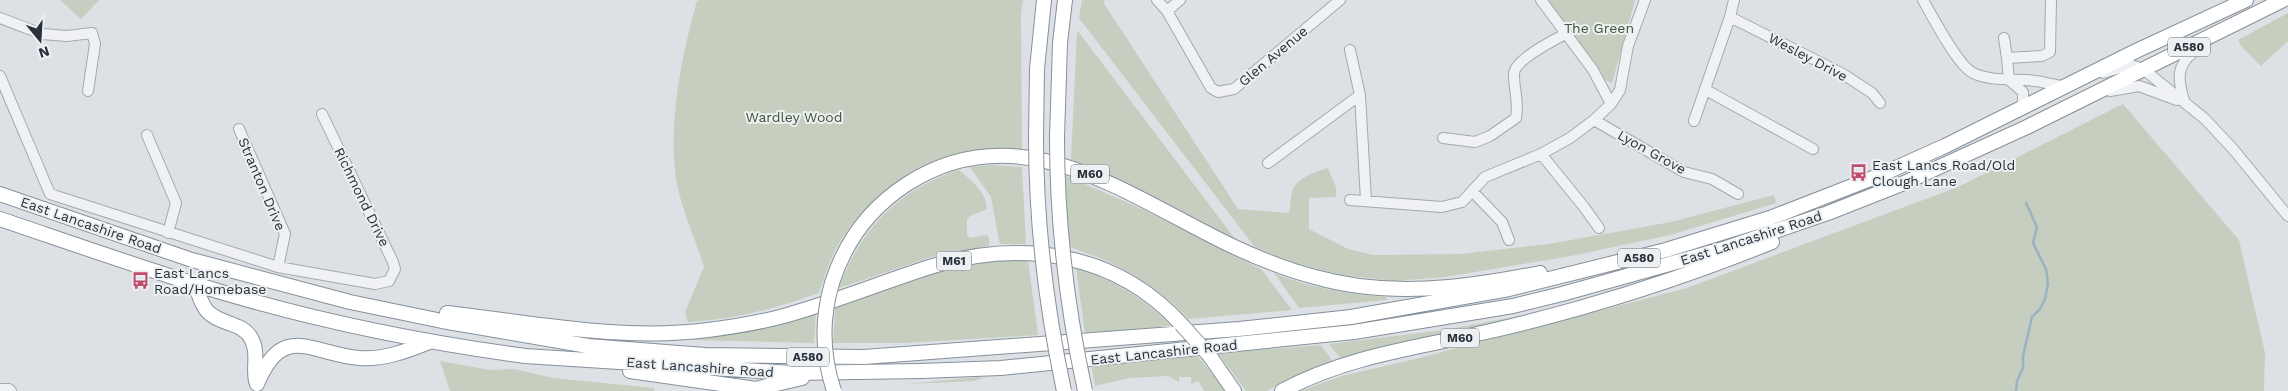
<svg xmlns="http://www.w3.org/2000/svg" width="2288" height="391" viewBox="0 0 2288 391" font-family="'Work Sans',sans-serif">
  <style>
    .green { fill: #c5cebf }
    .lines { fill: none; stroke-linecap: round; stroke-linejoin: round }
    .stream { stroke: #9bb2c2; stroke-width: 2.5 }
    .minor-casing { stroke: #a3a9ae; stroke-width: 12 }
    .highway-casing { stroke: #86909a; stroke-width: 16 }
    .minor { stroke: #eff1f4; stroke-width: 10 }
    .highway { stroke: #fff; stroke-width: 14 }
    .highway-bridge-casing { stroke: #86909a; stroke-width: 16; stroke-linecap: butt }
    .highway-bridge { stroke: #fff; stroke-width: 14 }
    .labels { text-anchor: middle; stroke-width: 4; stroke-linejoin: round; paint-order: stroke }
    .shield { fill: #ecf0f3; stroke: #636a72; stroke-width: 1 }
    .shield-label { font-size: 12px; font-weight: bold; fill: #28313a }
    .park-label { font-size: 14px; fill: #405437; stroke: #ecf0f3 }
    .street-label { font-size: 14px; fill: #28313a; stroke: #ecf0f3 }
    .poi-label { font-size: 14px; fill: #28313a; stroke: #ecf0f3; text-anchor: start }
  </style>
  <rect width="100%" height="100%" fill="#dde1e5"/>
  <path class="green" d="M60 0H99L81 19Z
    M701 0H1023L1021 15 1022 151C1005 150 988 149 972 151 919 159 870 195 841 240 831 256 825 274 819 293 777 308 733 320 688 322L685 312 704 267C696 241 680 205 676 179 668 124 682 54 697 1Z
    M1082 0H1105L1103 2 1238 209 1289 213C1291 206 1290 194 1293 189 1299 177 1317 171 1328 168L1336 188V197L1309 198V229L1348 249 1373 255 1461 254 1549 244 1671 222 1774 195 1776 203 1670 235 1571 256 1445 277 1395 281 1342 275 1284 260 1254 246 1079 18Z
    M1543 0H1635L1612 83 1603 79Z
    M2288 13V41L2261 66 2241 46 2238 40Z
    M1077 30 1236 240 1149 194 1071 160Z
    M2123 104 2239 240 2265 353 2264 391H1300L1342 376 1415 359 1687 288 1958 187Z
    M991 165 1022 167 1026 244H1001L999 241 991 197 970 167Z
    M959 170C972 181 986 191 987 209L970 216 967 220V235L970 238 987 235 989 239V246L931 257 839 288C860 229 899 189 959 170Z
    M1066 176 1147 211 1261 269 1292 310 1189 319C1152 281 1117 263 1067 246Z
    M1028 260 1038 335 903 343H833L835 308 944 270 992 261Z
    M1076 268C1112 279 1145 299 1171 326L1085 333Z
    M1274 273C1312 288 1346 294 1386 297L1387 300 1299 308Z
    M816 313 814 343 693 340V338Z
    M1536 313 1341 359 1329 344 1444 330Z
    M1321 345 1333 362 1290 378 1267 391H1246L1218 353Z
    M1196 354 1226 391H1204L1198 381 1191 384V377H1179V382L1168 376 1129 378 1095 386 1091 363Z
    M440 361 490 370 514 369 553 378 654 388V391H450Z
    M979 377 983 378 975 381 907 384Z"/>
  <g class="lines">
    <path class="stream" d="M2016 391 2017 381 2023 368V356L2032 317 2040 309 2045 299 2048 284 2046 269 2033 243 2037 227 2026 203"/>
    <defs>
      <path id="minor" d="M1157 0 1167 11 1211 88 1218 92 1234 89 1340 0
        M1541 0 1593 70 1611 104
        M1923 0C1932 16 1958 66 1973 73 1992 82 2015 78 2035 81 2045 82 2056 86 2066 86
        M1167 11 1180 0
        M1730 17 1843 74 1872 93 1880 103
        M0 18 42 34 67 36 92 33 95 44 88 91
        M2004 38 2007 58
        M1350 50 1360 95 1366 200
        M2103 73 2131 65 2143 69 2205 119 2233 149 2288 216
        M0 76 50 194 278 267 375 284 389 281 395 269 393 262 322 114
        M2009 80 2007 58 2042 56 2050 52 2051 0
        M2009 80 2023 92V102L2020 109
        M1706 90 1813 149
        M2110 91 2139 86 2177 100
        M2185 103C2176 77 2176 62 2202 46
        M1594 120 1684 172 1712 179 1738 194
        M1694 121 1730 17 1734 0
        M239 129 285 234 278 267
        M147 135 176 203 168 233
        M1443 138 1475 142 1490 136 1516 118C1519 99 1514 92 1514 75 1513 60 1553 41 1565 34
        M1541 154 1584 207 1599 228
        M1268 163 1360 95
        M1472 191 1502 222 1509 240
        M1350 200 1442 207 1462 202 1485 177 1541 154 1570 138 1594 120 1611 104 1620 90 1628 46 1645 0
        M0 389H9L11 391"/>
      <path id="highway" d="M1036 137 1037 69 1044 0
        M1057 137 1060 43 1065 0
        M0 194 192 260 350 302 442 321 588 346 705 355 864 357 1239 329 1351 317 1509 289 1666 250 1770 218 1878 176 1945 146 2136 51 2246 0
        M0 219C65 241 130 264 195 284 302 318 413 341 525 356L792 373 921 371 1001 368 1354 332 1513 306 1562 294 1723 249 1828 213 1904 183 2027 127 2283 0
        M832 283C845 242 870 208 907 184 1019 112 1125 194 1226 243 1255 257 1284 269 1315 277 1389 298 1465 288 1540 273
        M195 284C199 294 201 305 208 312 221 325 242 322 251 338 259 352 253 367 256 381
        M447 313C533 323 622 341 708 330 732 327 756 323 780 317 832 303 882 282 933 266 1023 239 1116 253 1181 324
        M1209 355 1234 391
        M630 371 770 391
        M257 384C283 321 311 354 359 358 383 360 407 351 429 342
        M759 388 802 378
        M1282 391C1348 355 1423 347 1495 330 1589 308 1683 278 1772 242"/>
    </defs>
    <use href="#minor" class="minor-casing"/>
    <use href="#highway" class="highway-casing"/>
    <use href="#minor" class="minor"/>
    <use href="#highway" class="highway"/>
    <defs>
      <path id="highway-bridge" d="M1036 137C1036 223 1046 307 1064 391
        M1057 137C1057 222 1067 308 1085 391
        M832 283C821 320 822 355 834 391
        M1181 324 1209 355"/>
    </defs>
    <use href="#highway-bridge" class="highway-bridge-casing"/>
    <use href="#highway-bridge" class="highway-bridge"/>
  </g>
  <defs>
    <symbol id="bus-bare" viewBox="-9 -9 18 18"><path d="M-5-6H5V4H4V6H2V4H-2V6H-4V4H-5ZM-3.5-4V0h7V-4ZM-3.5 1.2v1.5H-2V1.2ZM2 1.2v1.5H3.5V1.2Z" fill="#bf4d6b" stroke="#ecf0f3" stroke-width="2.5" paint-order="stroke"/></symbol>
  </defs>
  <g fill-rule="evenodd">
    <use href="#bus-bare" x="1846" y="160" width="25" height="25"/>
    <use href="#bus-bare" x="128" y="268" width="25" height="25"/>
  </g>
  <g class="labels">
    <g class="shield">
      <rect x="2168" y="37.5" width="42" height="19" rx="4"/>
      <rect x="1071" y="164.5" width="38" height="19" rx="4"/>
      <rect x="1618" y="248.5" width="42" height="19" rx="4"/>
      <rect x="936.5" y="251.5" width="35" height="19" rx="4"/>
      <rect x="1441" y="328.5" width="38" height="19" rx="4"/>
      <rect x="787" y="347.5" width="42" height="19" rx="4"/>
    </g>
    <g class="shield-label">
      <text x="2189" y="51">A580</text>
      <text x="1090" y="178">M60</text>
      <text x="1639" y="262">A580</text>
      <text x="954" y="265">M61</text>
      <text x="1460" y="342">M60</text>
      <text x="808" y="361">A580</text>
    </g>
    <g class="park-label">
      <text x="1599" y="33">The Green</text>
      <text x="794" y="122">Wardley Wood</text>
    </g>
    <g class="street-label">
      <text transform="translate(1273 56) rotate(-40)" y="5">Glen Avenue</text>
      <text transform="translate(1808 57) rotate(28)" y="5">Wesley Drive</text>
      <text transform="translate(1652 152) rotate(29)" y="5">Lyon Grove</text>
      <text transform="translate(262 184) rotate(67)" y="5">Stranton Drive</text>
      <text transform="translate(362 197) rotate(64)" y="5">Richmond Drive</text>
      <text transform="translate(91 225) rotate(19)" y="5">East Lancashire Road</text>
      <text transform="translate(1751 238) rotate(-18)" y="5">East Lancashire Road</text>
      <text transform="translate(1164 352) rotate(-6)" y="5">East Lancashire Road</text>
      <text transform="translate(700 367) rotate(4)" y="5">East Lancashire Road</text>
    </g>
    <g class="poi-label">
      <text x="1872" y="170">East Lancs Road/Old<tspan x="1872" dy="16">Clough Lane</tspan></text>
      <text x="154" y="278">East Lancs<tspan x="154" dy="16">Road/Homebase</tspan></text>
    </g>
  </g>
  <g transform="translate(40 40) rotate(162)" stroke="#ecf0f3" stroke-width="4" paint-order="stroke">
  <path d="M0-4L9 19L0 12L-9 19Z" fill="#28313a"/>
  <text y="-8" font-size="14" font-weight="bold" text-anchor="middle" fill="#28313a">N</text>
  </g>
</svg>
